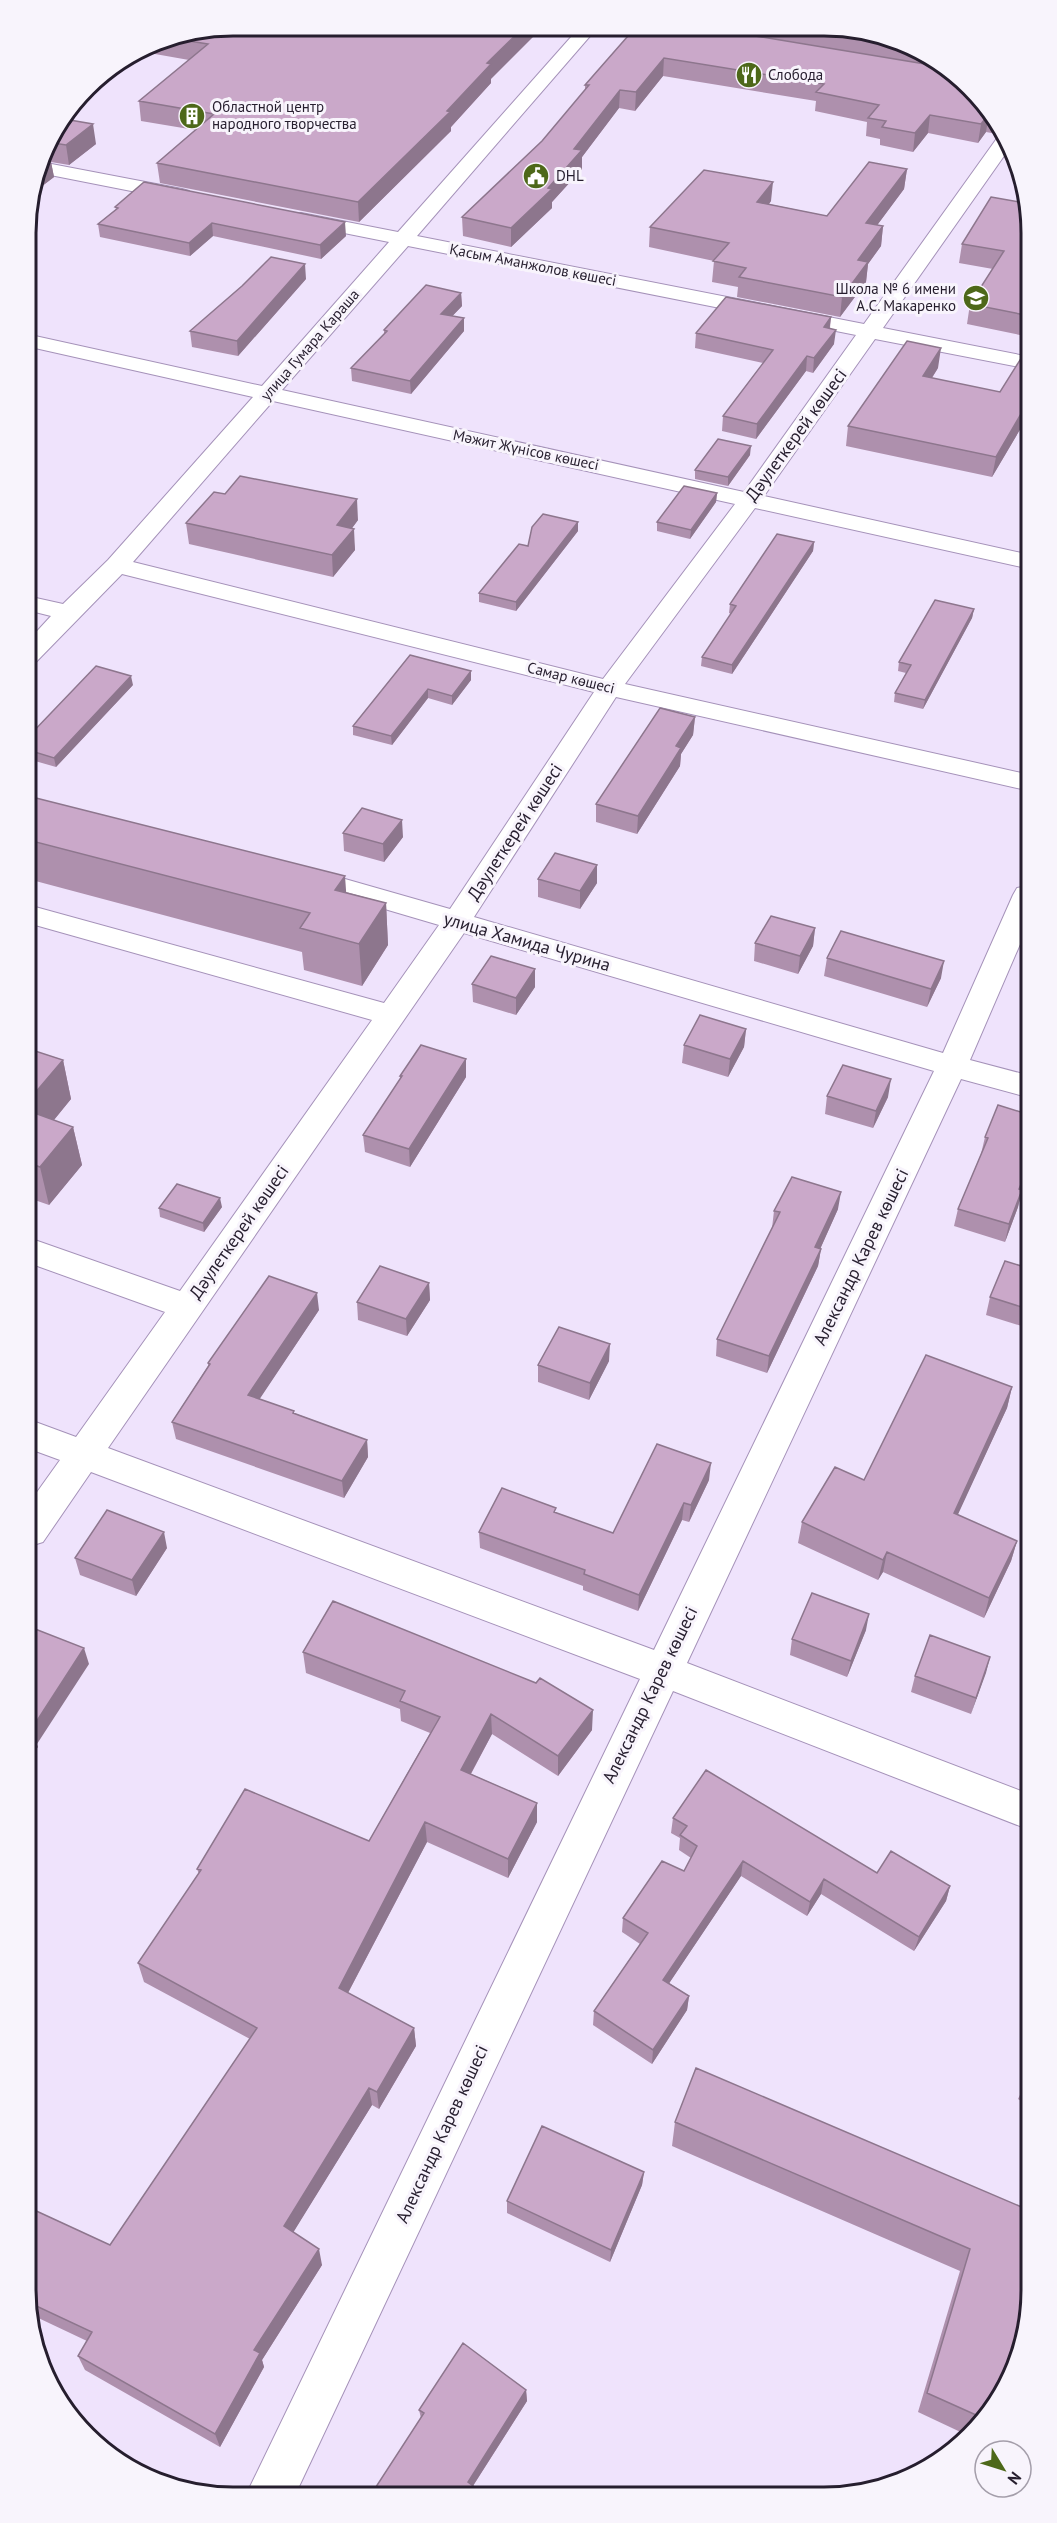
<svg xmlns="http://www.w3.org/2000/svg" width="1057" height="2523" viewBox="0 0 1057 2523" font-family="'PT Sans',sans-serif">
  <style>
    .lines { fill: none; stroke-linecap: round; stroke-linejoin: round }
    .minor-casing { stroke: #a592b9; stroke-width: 2 }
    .minor { fill: #fff; fill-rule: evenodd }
    .wall { fill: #ae90ad }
    .shaded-wall { fill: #8d768d }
    .building { fill: #caa8c9; stroke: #8d768d; stroke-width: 1.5 }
    .labels { text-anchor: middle; stroke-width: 6; stroke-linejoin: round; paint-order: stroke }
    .far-poi-label { font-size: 15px; fill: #261e2e; stroke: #f8f4fc; text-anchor: start }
    .far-street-label { font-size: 15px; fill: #261e2e; stroke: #f8f4fc }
    .street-label { font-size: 18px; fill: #261e2e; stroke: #f8f4fc }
    .rim { fill: none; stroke: #261e2e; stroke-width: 3 }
  </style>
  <rect width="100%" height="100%" fill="#efe3fc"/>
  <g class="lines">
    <defs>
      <path id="minor" d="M579 28H597L417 236 864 324 1000 134 1005 133 1011 146 883 328 1025 356V368L875 339 764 496 1026 554V568L755 508 625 684 1026 774V790L616 697 474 917 943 1053 1013 895 1017 888 1027 886V928L970 1060 1027 1075V1097L961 1079 687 1663 1029 1794 1030 1830 673 1691 296 2493H247L640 1679 91 1472 43 1542 30 1546V1502L60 1460 30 1449V1420L76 1437 165 1312 29 1263V1238L180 1291 372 1020 28 923V905L384 1003 439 925 293 882 289 876 293 870 303 867 450 909 594 692 122 574 36 662 27 665V642L51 616 27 610V596L63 604 108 560 253 397 26 346V334L262 386 389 242 294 223 291 219 294 215 301 213 398 232ZM408 246 856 335 744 492 282 390ZM273 401 735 504 603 679 133 562ZM464 933 934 1071 654 1650 108 1448Z
        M41 162 182 189 189 191 192 195 189 199 182 201 40 173Z"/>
    </defs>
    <use href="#minor" class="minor-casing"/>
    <use href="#minor" class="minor"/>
  </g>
  <path class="wall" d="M233 26 491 79V83L451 127V131L359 222 160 183 157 163 195 130 141 121 139 101 189 60 138 51 154 41Z
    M635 28 864 29 961 77 1004 129 997 134 986 132 978 143 928 133 913 152 880 145V139L866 136 867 122 815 111 816 101 663 76 635 111 619 108 582 157V169L552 202V208L511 247 463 236 462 217 542 141 585 90V85Z
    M47 141 96 144 69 165 51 162 54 177 33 193Z
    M907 169 904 189 877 225 883 226 881 246 868 264 866 282 840 317 737 297 738 287 712 282 714 261 649 247 650 227 771 201 769 204 827 216Z
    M1025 203V336L967 324 970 304 993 269 959 263 962 244Z
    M115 207 346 236 321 259 213 236 190 256 100 237 98 224 116 209Z
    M306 279 238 356 192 347 190 331Z
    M461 293 462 306 452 316 464 318V331L411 394 352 381 351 368 384 334V330Z
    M831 317 830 328 834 344 813 373 806 371 756 439 722 431 723 416 763 363 695 348 696 333Z
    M1025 352V421L992 477 846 446 848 426 938 368 932 378 1000 392Z
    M750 455 728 486 695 479V470Z
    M717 493 716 502 690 539 657 531V522Z
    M358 520 352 528 355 550 333 577 189 544 186 523Z
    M578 531 516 611 479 602V593L528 546Z
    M814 542 813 551 732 674 701 666 702 657 731 614 729 613 730 604Z
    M974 609 972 618 923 709 894 702 895 693 906 673 898 671 899 662Z
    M410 655 471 671V680L452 705 428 698 392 745 353 735V726Z
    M133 685 56 767 28 759V737Z
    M695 717 693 735 681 754 680 766 637 834 596 822V804Z
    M28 796 346 892 386 903 388 945 362 986 304 970 302 952 28 879Z
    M343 833 403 837 384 862 344 851Z
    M597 865V883L580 909 538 897V879Z
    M815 928 813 946 798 974 754 961 755 943Z
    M827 958 941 978 927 1007 824 976Z
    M535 969V987L516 1015 473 1002 472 984Z
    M746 1029 744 1047 728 1077 682 1063 684 1045Z
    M29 1049 63 1060 71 1099 54 1120 73 1127 82 1165 49 1205 29 1198Z
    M466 1059V1077L410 1167 365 1152 363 1135 400 1080V1076Z
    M827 1096 888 1097 873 1128 825 1114Z
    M1027 1114 1022 1190 1018 1207 1005 1242 954 1226 958 1209 981 1154 985 1137Z
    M222 1207 204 1232 160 1217 159 1208Z
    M838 1209 820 1249H821L818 1266 767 1373 716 1356 717 1339 772 1228 774 1211Z
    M1028 1268V1328L986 1315 990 1297Z
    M429 1283 430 1300 407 1336 358 1320 357 1302Z
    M319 1310 259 1399 294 1411V1413L367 1440 368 1457 344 1498 176 1439 172 1422 208 1366V1363Z
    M609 1361 589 1400 538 1382V1365Z
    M1012 1387 1007 1408 957 1515 1017 1541 1011 1561 984 1618 883 1572 878 1580 798 1543 802 1522 864 1480Z
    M709 1480 689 1522 682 1520 638 1611 583 1590V1586L480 1548 479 1532 613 1533Z
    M167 1548 136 1596 80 1575 75 1558Z
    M866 1630 847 1677 790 1655 792 1639Z
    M303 1652 592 1730 558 1776 492 1734 471 1774 537 1803V1822L508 1878 427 1842 348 1993 414 2028 416 2046 379 2109 372 2105 293 2232 322 2265 262 2360 264 2367 220 2447 85 2370 78 2356 87 2341 32 2315V2209L110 2245 250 2039 144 1982 138 1963 199 1874 197 1869 369 1841 430 1733 401 1721 400 1709 306 1673Z
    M990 1657 971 1714 911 1692 915 1676Z
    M673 1818 877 1873 950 1886 946 1901 914 1951 821 1894 807 1916 741 1876 669 1983 689 1996 687 2010 652 2064 593 2025 594 2011 640 1944 622 1932 623 1918 684 1871 691 1858 679 1850 680 1838 671 1833Z
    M1030 2074V2107L1018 2099Z
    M675 2122 1031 2211 1016 2369 980 2427 969 2436 918 2412 960 2271 672 2146Z
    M644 2172 642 2185 610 2262 507 2213V2201Z
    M526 2390 527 2401 473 2486 372 2493 421 2418 419 2410Z"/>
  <path class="shaded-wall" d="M524 27H543L491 79V83L451 127V131L359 222 358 202 447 111 487 63Z
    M664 58 663 76 635 111 636 92Z
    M620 90 619 108 582 157V169L552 202V208L511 247V228L548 188 574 149Z
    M989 114 986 132 978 143 981 124Z
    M930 115 928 133 913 152 915 133Z
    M999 123 1004 131 997 134Z
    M93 124 96 144 69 165 66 145Z
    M50 157 54 177 33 193 41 165Z
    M907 169 904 189 864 243 866 223Z
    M773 182 771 201 756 222 757 202Z
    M345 222 346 236 321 259 320 245Z
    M212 223 213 236 190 256 189 243Z
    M883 226 881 246 868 264 866 282 840 317 842 297 858 260Z
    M305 264 306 279 238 356 237 341Z
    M461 293 462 306 442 327 441 314Z
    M831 317 829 332 824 327Z
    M464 318V331L411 394 410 381Z
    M836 330 834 344 813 373 814 358Z
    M941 348 938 368 920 396 923 376Z
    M807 356 806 371 756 439 757 424Z
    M1025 407V421L992 477 996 457Z
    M751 446 750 455 728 486V477Z
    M717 493 716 502 690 539 691 530Z
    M357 499 358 520 339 546 337 525Z
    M578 522V531L516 611V602Z
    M354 529 355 550 333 577 332 555Z
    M814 542 813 551 732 674V665Z
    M974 609 972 618 923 709 925 700Z
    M471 671V680L452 705V696Z
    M131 676 133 685 56 767 54 758Z
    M428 689V698L392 745 391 736Z
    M695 717 693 735 681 754 680 766 637 834 638 816 676 746Z
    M402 820 403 837 384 862 383 844Z
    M597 865V883L580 909V891Z
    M345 876 348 918 335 890Z
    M386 903 388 945 362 986 359 944Z
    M815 928 813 946 798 974 800 956Z
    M944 961 941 978 927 1007 931 989Z
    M535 969V987L516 1015V998Z
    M746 1029 744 1047 728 1077 730 1059Z
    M466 1059V1077L410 1167 409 1149Z
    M63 1060 71 1099 31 1148 29 1140V1100Z
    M891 1079 888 1097 873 1128 876 1111Z
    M73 1127 82 1165 49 1205 40 1167Z
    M1028 1168V1175L1015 1206 1019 1189Z
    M1022 1190 1018 1207 1005 1242 1009 1224Z
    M841 1192 838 1209 813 1265 815 1247Z
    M220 1198 222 1207 204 1232 203 1223Z
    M821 1249 818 1266 767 1373 769 1356Z
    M429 1283 430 1300 407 1336 406 1319Z
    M317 1293 319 1310 251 1412 248 1395Z
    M610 1344 609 1361 589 1400 590 1383Z
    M1012 1387 1007 1408 949 1534 954 1513Z
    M367 1440 368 1457 344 1498 342 1481Z
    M711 1463 709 1480 689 1522 691 1505Z
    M684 1503 682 1520 638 1611 639 1595Z
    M164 1532 167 1548 136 1596 132 1580Z
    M1017 1541 1011 1561 984 1618 989 1598Z
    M887 1552 883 1572 878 1580 883 1560Z
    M869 1614 866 1630 847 1677 851 1661Z
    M84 1648 89 1664 37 1744 38 1747 31 1757V1730Z
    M990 1657 986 1673 971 1714 976 1698Z
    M593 1710 592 1730 558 1776V1756Z
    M491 1714 492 1734 462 1790 461 1770Z
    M537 1803V1822L508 1878V1859Z
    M425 1822 427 1842 341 2006 339 1988Z
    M743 1861 741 1876 662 1994 663 1980Z
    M824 1879 821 1894 807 1916 810 1902Z
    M950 1886 946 1901 914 1951 919 1937Z
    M689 1996 687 2010 652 2064 653 2050Z
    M414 2028 416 2046 379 2109 377 2092Z
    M369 2088 372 2105 288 2241 284 2226Z
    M644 2172 642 2185 610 2262 611 2250Z
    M32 2190 36 2198 32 2204Z
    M319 2249 322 2265 262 2360 264 2367 220 2447 215 2434 254 2350Z
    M526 2390 527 2401 469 2492 468 2482Z"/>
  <path class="building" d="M233 26 524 27 487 63 491 64 447 111 450 112 358 202 157 163 214 114 139 101 208 44 170 38Z
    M635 28H707L937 66 961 77 991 114H989L981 124 930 115 915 133 882 127 886 121 868 118 879 105 816 92 824 84 664 58 636 92 620 90 574 149 582 150 548 188 552 189 511 228 462 217 542 141 589 85H585Z
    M801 29H864L894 44Z
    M64 119 93 124 66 145 47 142Z
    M43 155 50 157 41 165Z
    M869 162 907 169 866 223 883 226 858 260 868 262 842 297 739 277 746 268 713 261 729 243 650 227 704 170 773 182 757 202 827 216Z
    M144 182 345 222 320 245 212 223 189 243 98 224 118 208 115 207Z
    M991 197 1025 203V315L970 304 1004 251 962 244Z
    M271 257 305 264 237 341 190 331 242 286Z
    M426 285 461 293 441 314 464 318 410 381 351 368 387 331 384 330Z
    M726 297 831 317 824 327 836 330 814 358 807 356 757 424 723 416 773 350 696 333Z
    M907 341 941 348 923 376 1000 392 1025 352V407L996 457 848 426Z
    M718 439 751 446 728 477 695 470Z
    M240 476 357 499 337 525 354 529 332 555 186 523 214 492 225 494Z
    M684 486 717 493 691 530 657 522Z
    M543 514 578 522 516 602 479 593 519 544 528 546 532 527Z
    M777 534 814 542 732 665 702 657 736 606 730 604Z
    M935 600 974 609 925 700 895 693 911 665 899 662Z
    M410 655 471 671 452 696 428 689 391 736 353 726Z
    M96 666 131 676 54 758 28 750V737Z
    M660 708 695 717 676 746 681 748 638 816 596 804Z
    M28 796 345 876 335 890 386 903 359 944 300 928 310 913 28 840Z
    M362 808 402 820 383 844 343 833Z
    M555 853 597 865 580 891 538 879Z
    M771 916 815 928 800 956 755 943Z
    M841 931 944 961 931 989 827 958Z
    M491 956 535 969 516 998 472 984Z
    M700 1015 746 1029 730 1059 684 1045Z
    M421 1045 466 1059 409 1149 363 1135 402 1076H400Z
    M29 1049 63 1060 29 1100Z
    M843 1065 891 1079 876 1111 827 1096Z
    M998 1105 1027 1114 1028 1168 1019 1189 1022 1190 1009 1224 958 1209 988 1138 985 1137Z
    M29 1111 73 1127 40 1167 29 1163Z
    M792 1177 841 1192 815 1247 821 1249 769 1356 717 1339 780 1212 774 1211Z
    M177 1184 220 1198 203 1223 159 1208Z
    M1005 1261 1028 1268V1309L990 1297Z
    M380 1266 429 1283 406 1319 357 1302Z
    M269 1276 317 1293 248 1395 294 1411 293 1413 367 1440 342 1481 172 1422 210 1364 208 1363Z
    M559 1327 610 1344 590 1383 538 1365Z
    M926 1355 1012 1387 954 1513 1017 1541 989 1598 887 1552 883 1560 802 1522 835 1467 864 1480Z
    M657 1444 711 1463 691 1505 684 1503 639 1595 584 1574 585 1570 479 1532 502 1488 556 1508 554 1512 613 1533Z
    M107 1510 164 1532 132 1580 75 1558Z
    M812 1593 869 1614 851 1661 792 1639Z
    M333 1601 536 1683 540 1678 593 1710 558 1756 491 1714 461 1770 537 1803 508 1859 425 1822 339 1988 414 2028 377 2092 369 2088 284 2226 319 2249 254 2350 260 2353 215 2434 78 2356 92 2332 32 2304V2209L110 2245 257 2028 138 1963 201 1870 197 1869 245 1789 369 1841 440 1717 400 1701 405 1691 303 1652Z
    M30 1627 84 1648 31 1730Z
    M930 1635 990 1657 976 1698 915 1676Z
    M706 1770 877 1873 891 1851 950 1886 919 1937 824 1879 810 1902 743 1861 663 1980 689 1996 653 2050 594 2011 648 1933 623 1918 662 1861 684 1871 697 1846 680 1835 687 1826 673 1818Z
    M696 2068 1031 2211V2303L1016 2369 985 2419 927 2393 970 2249 675 2122Z
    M1030 2074V2090L1024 2086Z
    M542 2126 644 2172 611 2250 507 2201Z
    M463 2343 526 2390 468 2482 481 2492 372 2493 424 2413 419 2410Z"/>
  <defs>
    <symbol id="restaurant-disc" viewBox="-11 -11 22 22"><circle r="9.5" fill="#4d6819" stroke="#f8f4fc"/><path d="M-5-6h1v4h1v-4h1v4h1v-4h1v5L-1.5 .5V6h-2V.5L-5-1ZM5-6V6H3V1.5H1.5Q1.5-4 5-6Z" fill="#fff"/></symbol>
    <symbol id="building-disc" viewBox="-11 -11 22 22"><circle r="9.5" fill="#4d6819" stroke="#f8f4fc"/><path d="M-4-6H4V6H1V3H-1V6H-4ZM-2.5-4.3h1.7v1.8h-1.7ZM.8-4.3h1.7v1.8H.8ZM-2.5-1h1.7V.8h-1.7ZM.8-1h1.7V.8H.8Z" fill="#fff"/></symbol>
    <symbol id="civic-disc" viewBox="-11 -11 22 22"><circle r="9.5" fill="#4d6819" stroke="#f8f4fc"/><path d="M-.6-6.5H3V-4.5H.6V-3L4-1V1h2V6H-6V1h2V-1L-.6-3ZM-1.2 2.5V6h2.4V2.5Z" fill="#fff"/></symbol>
    <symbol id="school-disc" viewBox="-11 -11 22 22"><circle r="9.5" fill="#4d6819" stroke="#f8f4fc"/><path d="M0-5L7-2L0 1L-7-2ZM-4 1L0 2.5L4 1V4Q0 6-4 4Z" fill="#fff"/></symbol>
  </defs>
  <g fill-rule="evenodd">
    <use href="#restaurant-disc" x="734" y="60" width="30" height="30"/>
    <use href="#building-disc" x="177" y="101" width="30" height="30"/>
    <use href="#civic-disc" x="521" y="161" width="30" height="30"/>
    <use href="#school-disc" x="961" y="283" width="30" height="30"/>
  </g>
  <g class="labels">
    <g class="far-poi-label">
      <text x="768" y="80">Слобода</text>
      <text x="212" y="112">Областной центр<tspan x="212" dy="17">народного творчества</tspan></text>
      <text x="556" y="181">DHL</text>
      <text x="956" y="294" text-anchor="end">Школа № 6 имени<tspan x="956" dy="17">А.С. Макаренко</tspan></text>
    </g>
    <g class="far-street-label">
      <text transform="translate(533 265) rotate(11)" y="5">Қасым Аманжолов көшесі</text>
      <text transform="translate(310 345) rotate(-49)" y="5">улица Гумара Караша</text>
      <text transform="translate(526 450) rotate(12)" y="5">Мәжит Жүнісов көшесі</text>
      <text transform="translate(571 678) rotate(14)" y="5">Самар көшесі</text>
    </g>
    <g class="street-label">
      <text transform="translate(796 435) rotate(-54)" y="6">Дәулеткерей көшесі</text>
      <text transform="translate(515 832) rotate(-57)" y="6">Дәулеткерей көшесі</text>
      <text transform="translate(527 942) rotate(16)" y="6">улица Хамида Чурина</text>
      <text transform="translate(239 1232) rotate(-55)" y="6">Дәулеткерей көшесі</text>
      <text transform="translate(861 1257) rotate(-64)" y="6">Александр Карев көшесі</text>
      <text transform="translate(650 1695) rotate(-64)" y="6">Александр Карев көшесі</text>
      <text transform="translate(442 2134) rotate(-65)" y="6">Александр Карев көшесі</text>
    </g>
  </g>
  <path d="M0 0H1057V2523H0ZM233 36H824A197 197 0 0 1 1021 233V2290A197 197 0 0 1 824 2487H233A197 197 0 0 1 36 2290V233A197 197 0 0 1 233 36Z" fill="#f8f4fc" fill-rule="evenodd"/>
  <path class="rim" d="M233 36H824A197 197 0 0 1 1021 233V2290A197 197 0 0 1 824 2487H233A197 197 0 0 1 36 2290V233A197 197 0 0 1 233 36Z"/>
  <g transform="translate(1003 2469) rotate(128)"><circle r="28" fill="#f8f4fc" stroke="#a49eaa" stroke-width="1.5"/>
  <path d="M0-4.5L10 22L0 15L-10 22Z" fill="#4d6819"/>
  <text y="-9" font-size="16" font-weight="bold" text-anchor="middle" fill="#261e2e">N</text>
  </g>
</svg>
